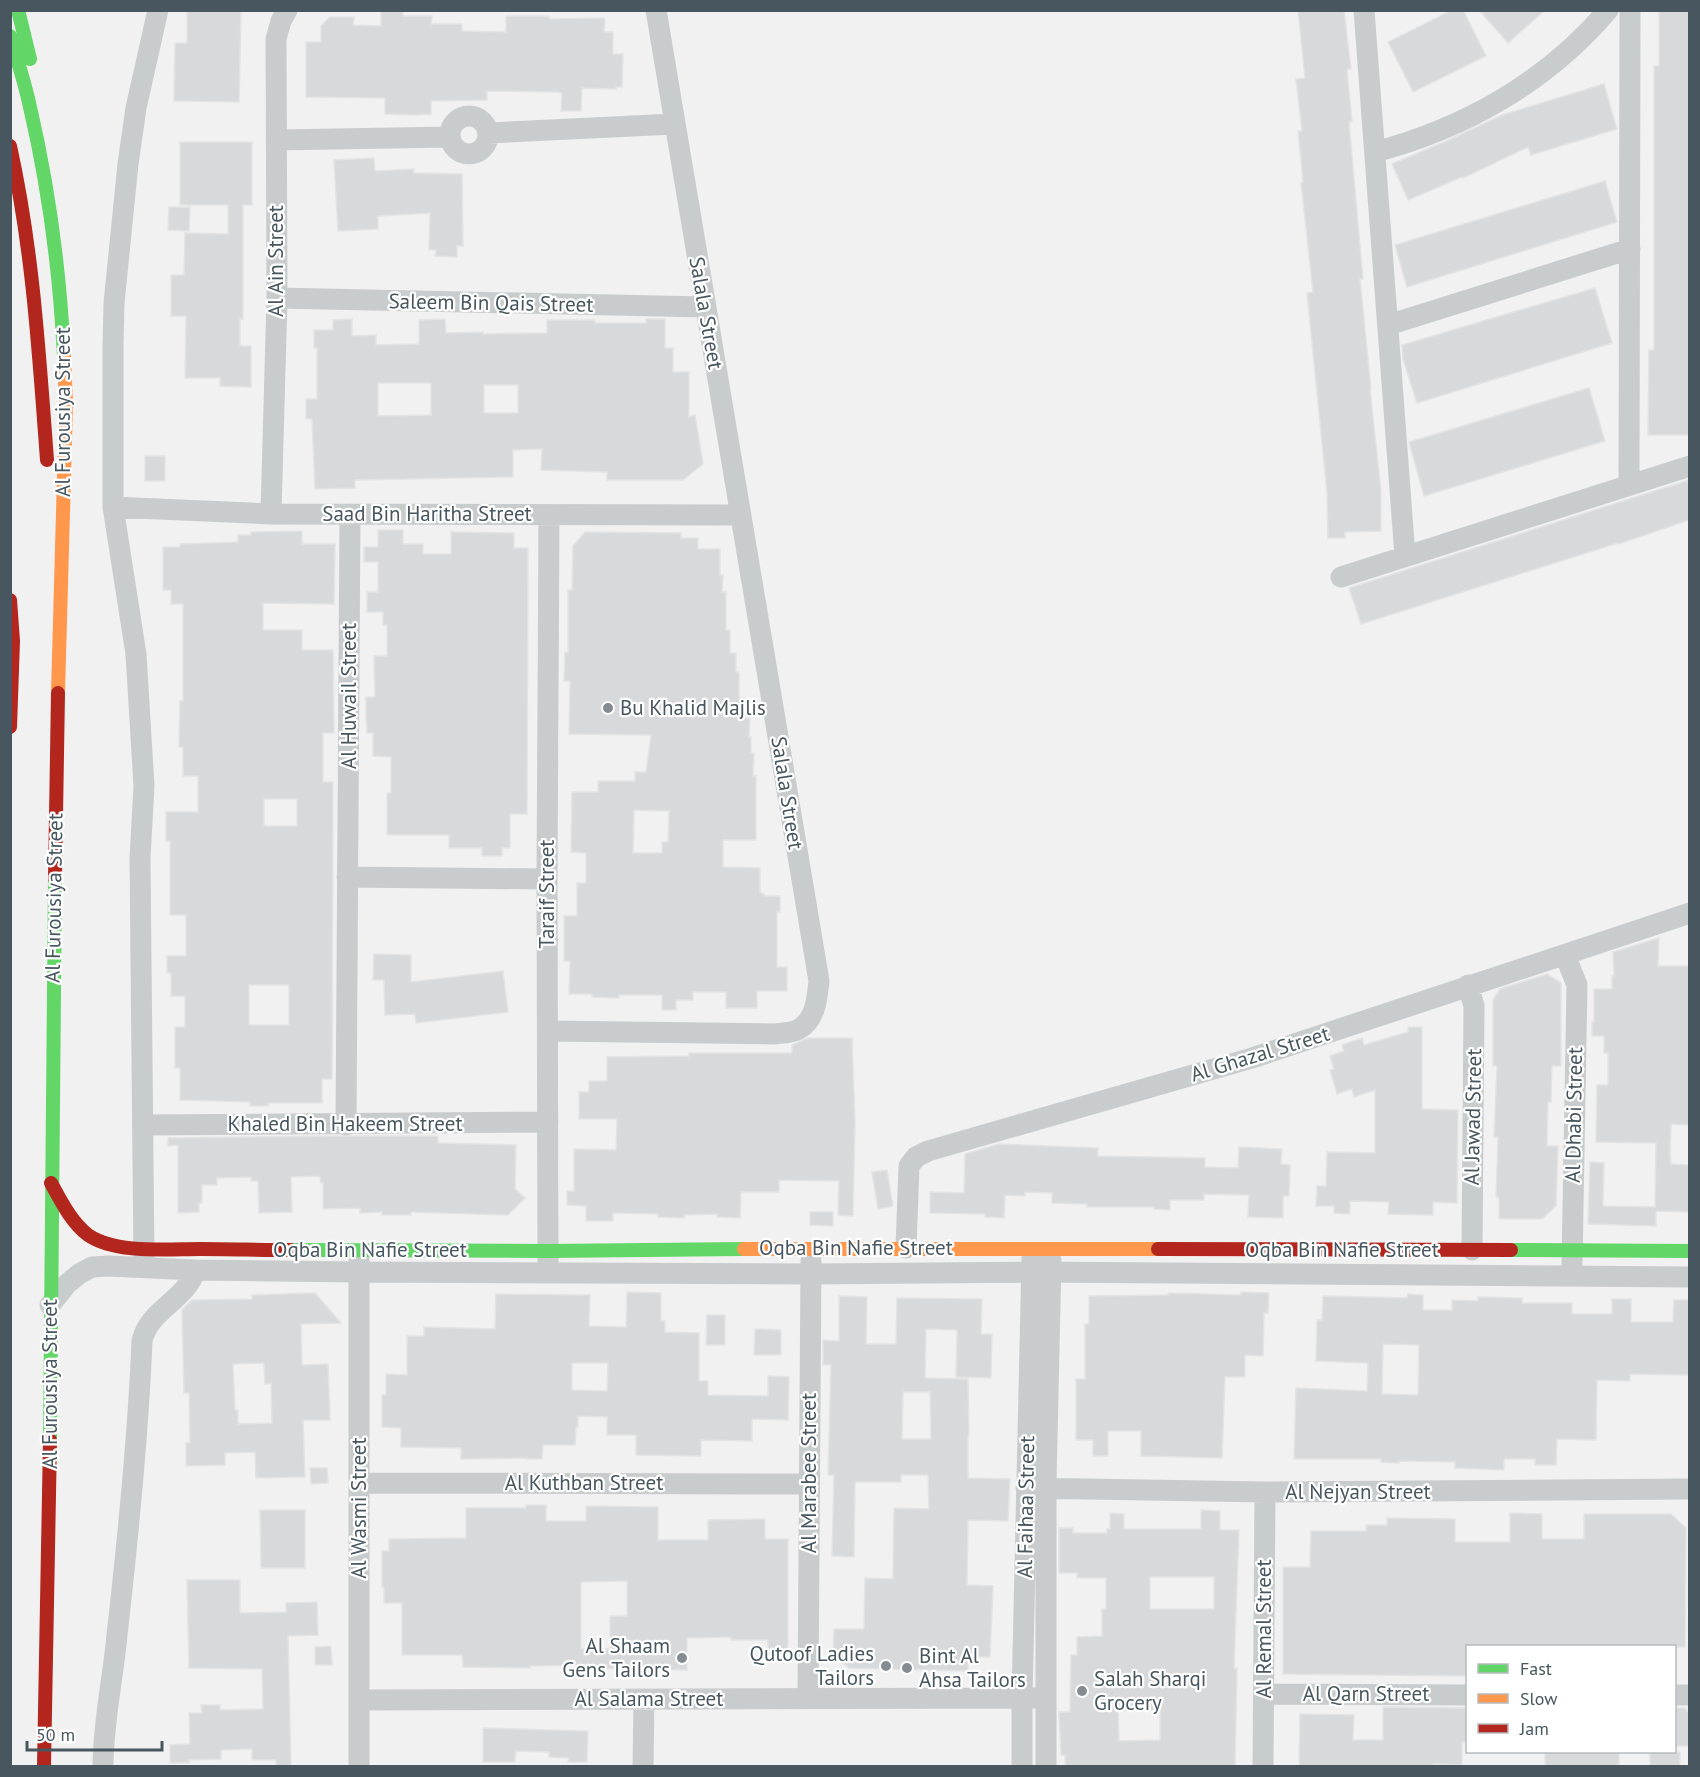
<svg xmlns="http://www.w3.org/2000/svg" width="1700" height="1777" viewBox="0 0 1700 1777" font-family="'PT Sans',sans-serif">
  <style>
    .building { fill: #d8d9da; stroke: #e3e3e4; stroke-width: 1.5; fill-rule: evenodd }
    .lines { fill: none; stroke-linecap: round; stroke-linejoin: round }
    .street { stroke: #c9cccd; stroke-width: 21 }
    .fast { stroke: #63d668; stroke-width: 14 }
    .slow { stroke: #ff974d; stroke-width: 14 }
    .jam { stroke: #b3261e; stroke-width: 14 }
    .poi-dot { fill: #848c92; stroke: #fff; stroke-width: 2 }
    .labels { text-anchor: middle; stroke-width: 4.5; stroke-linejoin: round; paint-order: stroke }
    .street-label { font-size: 21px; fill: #48565f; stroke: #fff }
    .poi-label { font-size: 21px; fill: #48565f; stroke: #fff; text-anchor: start }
  </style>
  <rect width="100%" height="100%" fill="#f2f1f1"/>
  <path class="building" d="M187 10H241L239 102 174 101 175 43H187Z
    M381 10H403V16H432L431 24H462V31L506 32V16H549V19L605 18 604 32H613V54H623L622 87H616V89L582 88 581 111H561L562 93 558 92 487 91V100L431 101V114L415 115 385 114V98L306 97V42H321V26L330 17H354L353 25 381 26Z
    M1298 10H1344L1351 69H1347L1352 122H1349L1363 279H1360L1371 389H1370L1381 491V531L1345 532V538H1328L1327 493 1307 293 1313 292 1301 183 1303 182 1298 131H1302L1296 79 1305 78Z
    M1452 10H1463L1486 56 1413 92 1388 42Z
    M1479 10H1545L1508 43Z
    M1659 10H1689V435H1648L1649 350H1654V66H1659Z
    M1604 84 1617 129 1531 155 1528 147 1463 178 1462 177 1408 200 1392 164 1446 141 1502 115Z
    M180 142H252V205H243V319L240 318V346H251V387L220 386V378H185L186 316H171V275H184L185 233 228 234V205H180Z
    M374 158 375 171 414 169V173L462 174 463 246H457V257L435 256 436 250H429L430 213 378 216V229L338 231 334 160Z
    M1605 181 1617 222 1407 287 1395 245Z
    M169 207H190L189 231 168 230Z
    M1595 288 1612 343 1417 403 1403 359 1402 345Z
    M352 319V336L376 335V345L419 344V320L445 319 446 333 483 332V334L547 333V320H595V323H646V319H665V348H673V372H689V417L695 415 703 464 683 480H607V472L541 470 542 449 513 450V477L355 480V488L315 489 312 419H306V399H317V348H314V330H333V320ZM378 383H431V415L378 416ZM484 385H518V413H484Z
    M1589 388 1605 441 1424 496 1409 442Z
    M145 456H165V481H145Z
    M1689 480V520L1619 544 1618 543 1361 624 1349 588Z
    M378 530H403V544H423V554H451V532L514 533V548H528L527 814H510V848H502V856H482V848H449V835H387V793H391V757L373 756V733H367L366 716V697H375L374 656H387V625H383V612H367V592H378V562H364V547H378Z
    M302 531V544H335L334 604 263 603V630H302V650H333L334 733H323V782H333L332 1079H322V1103H268V1106H250V1102L180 1100V1068H175V1027H185V996H171V973H167V956H186V915H170V841H166V812H198V776H183V747H179L180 701H183V604H171V590H163V547H180V544L238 542V535H251V532ZM264 799H297V826H264ZM249 985H289V1025H249Z
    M585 532 681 533V538H698V549H720V575H723L722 592H726V630H730V653H736V672H739V698H746V718H750L749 737H751V753H754L753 776H756V840H723V867L760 868V893L764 894V896H780V912H777V967H787V991H757V1008H726V992H693V1000H676V1010H662V995H619V998L592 997V994H569L570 961H564V916H577V883H586V853L571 852 572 792H598V781H635V772H646L651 735 569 734 570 681H564L565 652 568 653V590H572L573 546ZM634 810 669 811 668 842H662V853H633Z
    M1659 938 1658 966H1689V1125L1671 1124 1670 1154 1671 1164 1689 1165V1212L1656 1211V1226L1588 1224 1590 1162 1604 1163 1603 1206 1655 1207 1656 1143 1596 1142 1597 1085H1608V1053H1604V1036H1592V1022H1594V989H1612V976H1614L1613 952Z
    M374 954 411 955V982L503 971 508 1012 416 1023 415 1014 385 1015 384 980H373Z
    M1547 974 1561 983V1066H1552L1551 1102H1548L1547 1146H1558L1556 1206 1542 1219H1499V1197H1496L1498 1137H1494L1497 1066H1493V1000L1500 989Z
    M1408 1027H1422V1109L1458 1110 1457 1203 1433 1202V1215L1388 1214 1389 1202 1350 1201V1214L1334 1213V1206H1316L1317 1186H1326L1327 1152 1375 1153V1090L1354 1097 1352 1089 1337 1094 1330 1070 1334 1069 1330 1056 1344 1051 1342 1045 1362 1038 1364 1045 1408 1032Z
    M808 1038H852L855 1122 853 1216 838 1215 839 1181 779 1180V1192H741L740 1218 717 1217V1214L684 1215V1218L658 1217V1214L613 1213V1221H586V1206L567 1205V1191H574V1149L616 1150 617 1119H579V1092H589V1081H607V1057L689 1056V1053H792V1045Z
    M340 1136H438V1143L516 1145 515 1189 525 1198 508 1215 411 1212V1215H382V1212L360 1213V1208L323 1209V1183H321L320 1176 291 1177 292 1212 259 1213 258 1181H251V1177L217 1178V1185H202V1203H199V1212L178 1213V1145L168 1146V1138Z
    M999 1144 1098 1148V1156L1205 1158V1167L1238 1168 1239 1147 1282 1149 1281 1164 1290 1165 1289 1196H1283V1218L1248 1217 1249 1195 1204 1194V1200H1170V1210L1154 1209V1207H1087V1204L1052 1203V1193L1025 1192V1196L1005 1195 1004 1218 985 1217V1214L930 1213V1192L964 1193 965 1154Z
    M887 1170 893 1206 878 1209 872 1172Z
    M810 1212H833V1226L810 1225Z
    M627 1292 661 1293V1321H665V1332L699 1333V1381H708V1395L768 1396V1376L789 1377 788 1420 752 1419V1441L701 1440V1456L636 1455V1435H607V1417L578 1416V1427H576L575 1445H543L542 1459H527V1458L461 1459V1448L401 1447V1428L382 1427V1395H386V1374L407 1375V1336H424V1327L495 1329 496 1294 590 1295 589 1326 626 1327ZM572 1363H608L607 1391 572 1390Z
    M1241 1292 1269 1293 1268 1313H1264L1263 1356 1245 1355V1377H1225L1222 1458 1141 1456V1431H1108V1456H1093V1440H1076V1379H1085V1324H1089V1296L1168 1295V1293L1241 1295Z
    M315 1293 341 1323 301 1324 302 1365 328 1364 330 1420H303L305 1477 256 1478 255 1452 225 1453V1465L186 1466V1443H190L189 1393H184L182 1310 192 1300 252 1299V1295ZM264 1363 265 1384 271 1383 272 1423 238 1424V1410H235L233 1364Z
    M1408 1294 1423 1295V1310H1452V1300L1478 1301V1297L1522 1298V1303H1572V1314H1612V1299H1631V1322H1673L1674 1300H1689V1375L1630 1374V1381L1597 1380 1596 1440 1557 1439 1556 1465H1535V1459H1504V1470L1455 1468V1462L1399 1461V1463L1381 1462V1459H1294L1296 1388 1367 1391 1368 1363 1316 1361 1317 1320H1322L1323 1296 1407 1298ZM1383 1344 1419 1345 1418 1395 1382 1394Z
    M839 1296 867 1297 866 1344H896L897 1298 982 1299 981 1334H992L991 1378 956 1377 957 1330 926 1329 925 1378 968 1379 969 1435H968V1478L1010 1479 1008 1521 968 1520 967 1585 993 1586 990 1657H968V1671L849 1668 833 1654 834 1629H864L865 1578 893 1579 894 1508 929 1509 928 1475H901V1482H855L854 1557 832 1556 834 1475H828L831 1365H823V1340L839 1341ZM903 1392H930L931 1439H902Z
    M707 1315H725V1345H706Z
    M755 1329 781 1330V1355H754Z
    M310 1468H327L328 1483 311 1484Z
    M526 1505H546V1521H586V1506L658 1507V1540H708V1520L765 1519V1539H788V1656H768V1640H731V1637L687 1638V1670L592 1668V1665L530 1666V1668L463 1667 462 1655H402V1603H384V1587H382V1551H389V1539L466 1538V1508H526ZM627 1581V1616H610V1649H581V1582Z
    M260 1510H305V1568H261Z
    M1201 1510 1220 1511V1530H1239L1234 1668H1237L1235 1767H1065V1755H1061L1059 1712H1070L1071 1655H1077V1637L1102 1636V1609H1106V1578H1077V1573H1059V1528H1073V1533H1107V1529H1110V1513L1124 1514V1529H1201ZM1150 1577H1214V1609H1150ZM1160 1710V1740L1119 1741 1118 1711Z
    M1510 1513 1542 1514V1539H1584V1514H1671L1686 1528 1685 1647H1467V1676L1283 1674V1567H1310L1311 1531H1366V1525H1387V1518L1455 1519V1542H1510Z
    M187 1580H240V1613L286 1612V1603L317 1602 318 1635 288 1636 291 1767H276V1760H252V1749L221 1750V1759L189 1760V1763H170V1745L190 1744 189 1713H202L201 1705H220V1710L263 1709 262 1669 189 1668Z
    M331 1646 332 1665H315V1647Z
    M1383 1707 1467 1708V1742H1462V1765L1434 1764V1767H1299L1300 1714 1354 1715 1353 1740H1383Z
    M1674 1708H1685L1689 1713V1746H1674Z
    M483 1728 588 1731 587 1762H568L569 1758 549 1757V1752L516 1751 515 1762H483Z
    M1545 1752H1619V1767H1545Z
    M1650 1752H1680V1767H1650Z"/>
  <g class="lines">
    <path class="street" d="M1364 10 1405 556
      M450 135a19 19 0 1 1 38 0a19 19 0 1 1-38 0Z
      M488 133 674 124
      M277 140 450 137
      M1375 152C1465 128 1547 82 1608 10
      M277 298 705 307
      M1388 325 1630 249
      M1629 485 1630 10
      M113 507 271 514 741 515
      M271 514 277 298 276 39 281 21 287 10
      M1341 577 1690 466
      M347 877 547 879
      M1565 955 1577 985 1572 1264
      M1468 985 1474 1006 1472 1250
      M548 1031 775 1034C782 1033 793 1033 799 1029 816 1019 817 998 819 981L656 10
      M143 1125 548 1122
      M346 1125 350 514
      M906 1248 909 1166 916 1157 928 1151 1252 1058 1690 913
      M359 1260V1766
      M144 1261 140 858 144 786 136 654 113 507V348L114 303 128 164 136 108 158 10
      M548 1265 547 879 549 515
      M50 1305 67 1284 79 1274 92 1267 108 1266 195 1270 359 1272 811 1274 1032 1272 1690 1277
      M359 1483 809 1484
      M1026 1488 1265 1492 1690 1489
      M1264 1694 1468 1695
      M1674 1695H1690
      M808 1698 811 1261
      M359 1700 1046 1698
      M103 1766C103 1723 113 1679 117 1635 128 1538 138 1439 142 1341 149 1309 187 1300 195 1270
      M643 1766 644 1699
      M1022 1766V1697L1032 1258
      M1046 1766V1483L1051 1260
      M1263 1766 1265 1492"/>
    <path class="fast" d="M18 10 30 59
      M10 36C17 59 25 83 30 107 49 189 60 273 64 357
      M291 1250 548 1251 744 1249
      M1511 1250 1690 1251
      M50 1440 55 878"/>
    <path class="slow" d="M58 693 66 404 64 357
      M744 1249H1158"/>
    <path class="jam" d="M10 146C33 250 39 354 47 460
      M10 600 13 641 10 727
      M55 878 58 693
      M51 1183C61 1201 71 1222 88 1235 116 1254 167 1249 200 1249 230 1249 261 1250 291 1250
      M1158 1249 1511 1250
      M44 1766 50 1440"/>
  </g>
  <g class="poi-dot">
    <circle cx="608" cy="708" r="6"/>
    <circle cx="682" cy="1658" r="6"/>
    <circle cx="886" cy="1666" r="6"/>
    <circle cx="907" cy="1668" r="6"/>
    <circle cx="1082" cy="1691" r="6"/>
  </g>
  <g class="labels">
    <g class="street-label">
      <text transform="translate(276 261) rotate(-90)" y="7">Al Ain Street</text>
      <text transform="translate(491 303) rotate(1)" y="7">Saleem Bin Qais Street</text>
      <text transform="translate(706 313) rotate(80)" y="7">Salala Street</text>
      <text transform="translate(63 412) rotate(-90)" y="7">Al Furousiya Street</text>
      <text x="427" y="521">Saad Bin Haritha Street</text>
      <text transform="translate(349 696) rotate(-90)" y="7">Al Huwail Street</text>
      <text transform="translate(787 793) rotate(81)" y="7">Salala Street</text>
      <text transform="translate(547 894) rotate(-90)" y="7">Taraif Street</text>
      <text transform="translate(54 898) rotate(-89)" y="7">Al Furousiya Street</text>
      <text transform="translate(1260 1054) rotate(-17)" y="7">Al Ghazal Street</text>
      <text transform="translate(1574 1115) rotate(-89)" y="7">Al Dhabi Street</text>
      <text transform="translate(1473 1117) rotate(-89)" y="7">Al Jawad Street</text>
      <text x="345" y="1131">Khaled Bin Hakeem Street</text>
      <text x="856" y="1255">Oqba Bin Nafie Street</text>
      <text x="370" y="1257">Oqba Bin Nafie Street</text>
      <text x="1342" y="1257">Oqba Bin Nafie Street</text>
      <text transform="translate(50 1384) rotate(-90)" y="7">Al Furousiya Street</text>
      <text transform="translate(809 1473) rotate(-90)" y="7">Al Marabee Street</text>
      <text x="584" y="1490">Al Kuthban Street</text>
      <text x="1358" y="1499">Al Nejyan Street</text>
      <text transform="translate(1026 1507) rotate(-89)" y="7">Al Faihaa Street</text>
      <text transform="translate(359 1508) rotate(-90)" y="7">Al Wasmi Street</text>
      <text transform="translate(1264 1629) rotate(-90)" y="7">Al Remal Street</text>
      <text x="1366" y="1701">Al Qarn Street</text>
      <text x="649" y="1706">Al Salama Street</text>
    </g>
    <g class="poi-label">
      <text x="620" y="715">Bu Khalid Majlis</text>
      <text x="670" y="1653" text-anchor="end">Al Shaam<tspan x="670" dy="24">Gens Tailors</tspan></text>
      <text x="874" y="1661" text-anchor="end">Qutoof Ladies<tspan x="874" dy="24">Tailors</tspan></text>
      <text x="919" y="1663">Bint Al<tspan x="919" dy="24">Ahsa Tailors</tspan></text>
      <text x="1094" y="1686">Salah Sharqi<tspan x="1094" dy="24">Grocery</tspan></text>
    </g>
  </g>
  <rect width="1700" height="1777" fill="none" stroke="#48565f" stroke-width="24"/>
  <rect x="1466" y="1645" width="210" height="108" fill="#ffffff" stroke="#b6bbbf" stroke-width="1.5"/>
  <rect x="1478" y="1664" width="30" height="9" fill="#63d668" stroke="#b6bbbf" stroke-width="1.5"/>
  <text x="1520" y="1675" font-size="18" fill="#48565f">Fast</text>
  <rect x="1478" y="1694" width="30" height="9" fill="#ff974d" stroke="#b6bbbf" stroke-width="1.5"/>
  <text x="1520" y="1705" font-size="18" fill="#48565f">Slow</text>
  <rect x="1478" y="1724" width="30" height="9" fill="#b3261e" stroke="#b6bbbf" stroke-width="1.5"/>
  <text x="1520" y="1735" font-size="18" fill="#48565f">Jam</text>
  <path d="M27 1741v9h135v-9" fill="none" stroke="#48565f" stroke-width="3"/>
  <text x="36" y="1741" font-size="18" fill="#48565f" stroke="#ffffff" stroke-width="4.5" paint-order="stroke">50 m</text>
</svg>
